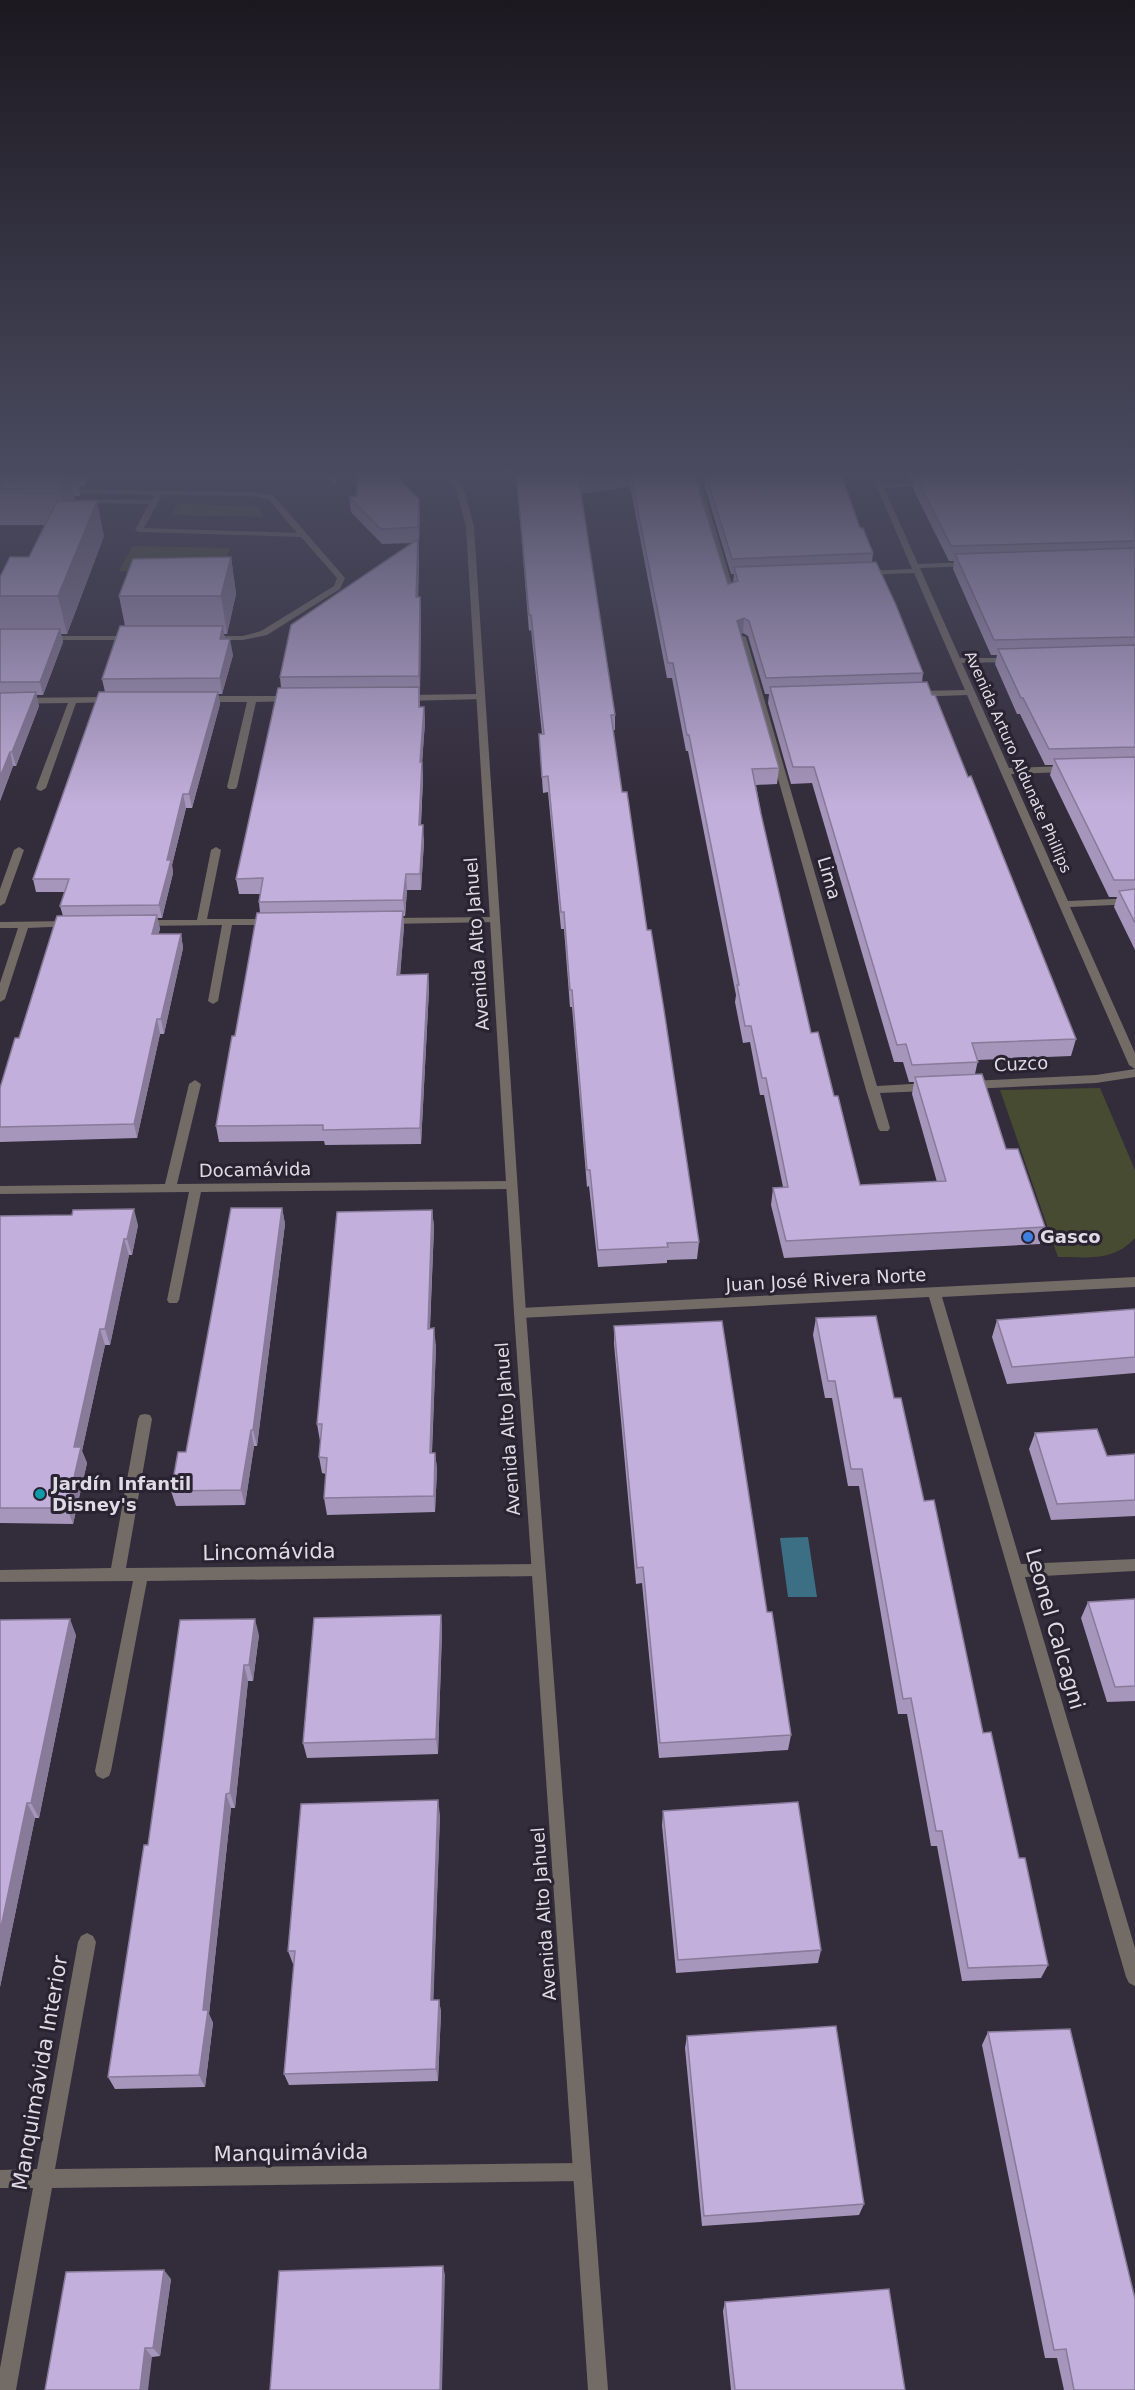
<svg xmlns="http://www.w3.org/2000/svg" width="1135" height="2390" viewBox="0 0 1135 2390" font-family="'DejaVu Sans',sans-serif">
  <style>
    .green { fill: #474b31 }
    .water { fill: #3c6f84 }
    .lines { fill: none; stroke-linecap: round; stroke-linejoin: round }
    .service { fill: #726b66; fill-rule: evenodd }
    .minor { fill: #726b66; fill-rule: evenodd }
    .tertiary { fill: #726b66; fill-rule: evenodd }
    .wall { fill: #a796bc; fill-rule: evenodd }
    .shaded-wall { fill: #887a99 }
    .building { fill: #c2afdb; stroke: #887a99; stroke-width: 1.5 }
    .shop-dot { fill: #3f7fe0; stroke: #292331; stroke-width: 2 }
    .culture-dot { fill: #0f9aa8; stroke: #292331; stroke-width: 2 }
    .labels { text-anchor: middle; stroke-width: 6; stroke-linejoin: round; paint-order: stroke }
    .far-street-label { font-size: 15px; fill: #dfdbe5; stroke: #292331 }
    .street-label { font-size: 18px; fill: #dfdbe5; stroke: #292331 }
    .poi-label { font-size: 18px; font-weight: bold; fill: #dfdbe5; stroke: #292331; text-anchor: start }
    .near-street-label { font-size: 21px; fill: #dfdbe5; stroke: #292331 }
  </style>
  <rect width="100%" height="100%" fill="#332c3b"/>
  <path class="green" d="M178 504 258 506 264 517 172 515Z
    M132 546 230 548 219 574 119 571Z
    M1100 1088 1135 1170V1238C1113 1262 1088 1257 1058 1257L1000 1090Z"/>
  <path class="water" d="M808 1537 817 1597H788L780 1538Z"/>
  <g class="lines">
    <path class="service" d="M61 489 253 492 274 496 345 578 340 589 267 635 243 640H205L204 638 208 636H243L261 631 334 586 337 578 301 537 139 532 135 530 149 504 82 503 78 501 82 499 152 500 155 495 64 493H61ZM162 495 253 496 269 500 297 533 144 528Z
      M43 636H131L135 638 131 640H46L42 638Z"/>
    <path class="minor" d="M691 471H698L733 587 732 589 725 587Z
      M870 471H876L882 484 929 482 933 484 929 486 884 488 918 564 969 562 973 564 969 566 920 568 960 658H1010L1014 660 1010 662 962 663 1009 768 1068 766 1073 769 1068 772 1011 774 1068 901 1135 898V904L1070 907 1135 1053V1069L1129 1065 967 695 915 697 911 694 915 691 965 690 914 573 865 575 861 573 865 571 912 569Z
      M739 635 746 637 877 1086 928 1083 934 1087 928 1091 880 1093 890 1128 888 1131H880L878 1128 866 1090 738 637Z
      M481 694 485 697 484 699 404 701 400 698 404 695Z
      M291 696 294 697V701L256 702 237 787 235 789H229L227 787 247 702H203L199 699 203 696Z
      M111 697 115 700 114 702 76 703 46 788 41 791 38 790 36 788 68 703 0 704V698Z
      M19 847 24 850 5 903 0 906V889L14 850Z
      M216 847 221 850 207 919H271L276 922 271 925H232L218 1001 213 1004 208 1001 222 925 142 926 137 923 142 920H197L211 850Z
      M494 917 499 920 498 922 388 924 383 921 388 918Z
      M70 921 74 922V926L28 928 5 999 0 1002V983L18 928H0V922Z
      M1135 1069V1077L1096 1083 970 1089 964 1085 970 1081 1096 1075Z
      M195 1080 201 1084 177 1184 511 1181 517 1185 511 1189 201 1192 179 1300 177 1303H169L167 1300 189 1192 0 1194V1186L165 1184 189 1084Z
      M1135 1277V1287L942 1297 1021 1564 1135 1559V1571L1025 1577 1135 1948V1986L1129 1983 1126 1977 929 1297 520 1318 515 1316 514 1313 515 1310 520 1308Z
      M145 1414 150 1415 152 1419 126 1568 538 1564 543 1565 545 1570 543 1575 538 1576 147 1581 111 1771 109 1776 103 1779 97 1776 95 1771 133 1581 0 1582V1570L111 1568 138 1419 140 1415Z
      M87 1933 93 1936 96 1942 55 2169 582 2163 589 2165 591 2172 589 2179 582 2181 52 2188 16 2390H0V2368L33 2188H0V2170L37 2169 78 1942 81 1936Z"/>
    <path class="tertiary" d="M444 471H450L464 489 474 527 526 1313 608 2390H588L514 1313 466 527 456 489Z"/>
  </g>
  <path class="wall" d="M0 471H92L84 487H79L80 496H74L75 501 104 536 67 634H61L63 642 43 695H36L39 706 16 766H13L0 801V577L29 557 45 525H0Z
    M322 471H341L335 485Z
    M516 471H693L728 584 733 582 734 574H731L700 471H840L860 528 873 553 872 562 923 673 922 683 1076 1039 1071 1056 978 1060 975 1074 1006 1149 1045 1227 1040 1244 784 1258 771 1205 773 1188 783 1187 764 1095H760L750 1042 743 1043 735 1002 736 995 688 751H686L672 678H667L630 486 581 494 615 715V730H613L622 792 647 930 699 1242 697 1259 667 1260V1263L598 1267 589 1186 587 1187 572 1007H570L564 929H561L548 792 543 793 539 734H542L531 630 529 631ZM743 633 748 636 765 694H769L768 703 791 784 812 783 894 1062H903L909 1082H914L912 1094 937 1182 860 1185 834 1096 811 1033 761 814 756 785 777 784 779 768 741 634Z
    M904 471H1135V950L1114 907 1117 897H1109L1050 775 1053 765H1045L1020 714H1017L995 664 997 655H991L953 569 954 561H949L913 489 914 481H909Z
    M404 484 420 513 419 542H418L419 554 418 597H420L421 613 420 692V707H424L425 722 422 762 423 778 421 825 424 841 421 890H407L405 916H403L404 926 400 974H428L429 989 421 1144 325 1145 324 1141 219 1142 216 1126 235 1036 260 913 259 902 260 894H239L236 879 281 688 280 677 413 543 382 544 351 512 349 497Z
    M231 557 236 594 227 634H224L225 639 233 655 222 694H218L220 704 192 808H186L172 865 173 873 162 918H157L160 929 158 934H181L183 948 164 1034H160L137 1138 0 1142V1088L19 1038 63 916 60 906 65 892H36L33 879 105 692 102 679 125 626 119 596Z
    M282 1208 285 1224 257 1446H254L245 1505 176 1506 171 1491Z
    M432 1210 434 1227 430 1329 436 1346 432 1453H435L437 1469 435 1512 327 1515 324 1498 326 1474 322 1473 319 1457 321 1441H320L317 1424Z
    M0 1216 138 1225 132 1255H129L110 1345H105L82 1451 87 1463 73 1524 0 1523Z
    M1135 1309V1373L1007 1384 992 1337 997 1320Z
    M816 1318 894 1398 924 1501 983 1733 1019 1858 1048 1965 1041 1978 962 1981 937 1846H931L907 1714H898L859 1486H848L832 1398H825L813 1335Z
    M614 1326 767 1612 791 1735 788 1750 659 1758 642 1583 636 1584 614 1344Z
    M1035 1433 1107 1456 1135 1454V1516L1051 1520 1029 1449Z
    M1135 1599V1701L1107 1702 1081 1618 1088 1602Z
    M441 1615 442 1631 438 1754 307 1758 303 1743Z
    M0 1620 76 1635 39 1818H35L0 1987Z
    M259 1635 253 1681H248L235 1808H231L209 2014 213 2023 205 2087 115 2089 108 2077 148 1845Z
    M663 1811 821 1950 818 1963 676 1973 662 1825Z
    M440 1815 433 2000H439L441 2012 438 2081 289 2085 284 2074 294 1964H293L288 1951Z
    M988 2032 1135 2390H1064L1057 2358H1045L982 2045Z
    M687 2036 864 2204 859 2215 702 2226 685 2048Z
    M171 2279 160 2356 152 2357 45 2390Z
    M725 2302 905 2390H731L723 2311Z"/>
  <path class="shaded-wall" d="M68 471H69L76 505 67 525 59 488Z
    M81 471H92L84 487Z
    M333 471H341L335 485Z
    M630 471V486L579 494V480Z
    M403 476 404 490 397 477Z
    M419 499 420 513 419 542 418 527Z
    M97 501 104 536 67 634 58 596Z
    M418 539 419 554 418 613 416 597Z
    M231 557 236 594 227 634 221 596Z
    M420 597 421 613 420 692 419 676Z
    M744 618 743 633 736 636 737 621Z
    M223 626 225 642 220 639Z
    M60 629 63 642 43 695 40 682Z
    M230 639 233 655 222 694 220 678Z
    M36 692 39 706 16 766 12 752Z
    M218 692 220 704 192 808 189 794Z
    M424 707 425 722 421 778 420 762Z
    M10 752 13 766 0 801V777Z
    M422 762 423 778 420 841 419 825Z
    M183 794 186 808 172 865 173 873 162 918 159 905 167 860Z
    M423 825 424 841 421 890 420 874Z
    M406 874 407 890 405 916 403 900Z
    M403 911 404 926 399 990 397 975Z
    M157 915 160 929 155 948 152 934Z
    M181 934 183 948 164 1034 161 1019Z
    M428 974 429 989 421 1144 420 1128Z
    M157 1019 160 1034 137 1138 134 1124Z
    M282 1208 285 1224 257 1446 253 1430Z
    M134 1209 138 1225 132 1255 127 1239Z
    M432 1210 434 1227 429 1346 428 1329Z
    M124 1239 129 1255 110 1345 105 1329Z
    M434 1328 436 1346 431 1470 430 1453Z
    M100 1329 105 1345 82 1451 87 1463 73 1524 67 1508 74 1447Z
    M251 1430 254 1446 245 1505 241 1490Z
    M435 1453 437 1469 435 1512 434 1496Z
    M441 1615 442 1631 438 1754 436 1739Z
    M70 1619 76 1635 39 1818 31 1803Z
    M255 1619 259 1635 253 1681 249 1665Z
    M244 1665 248 1681 235 1808 230 1793Z
    M226 1794 231 1808 209 2014 213 2023 205 2087 199 2075 203 2010Z
    M438 1800 440 1815 433 2013 431 2000Z
    M27 1803 35 1818 0 1987V1932Z
    M439 2000 441 2012 438 2081 436 2069Z
    M443 2266 445 2275 442 2390H440Z
    M164 2270 171 2279 160 2356 153 2348Z
    M145 2348 152 2357 148 2390H140Z"/>
  <path class="building" d="M0 471H68L59 488 0 489Z
    M357 471H399L403 476 397 477 419 499 418 527 381 529 349 497 357 496Z
    M516 471H693L728 584 738 581 734 567 876 562 896 605 923 673 766 678 749 621 744 618 737 621 779 768 752 769 761 814 811 1033 818 1032 834 1096H838L860 1185 946 1181 915 1077 982 1074 1006 1149H1018L1045 1227 786 1241 773 1188 788 1187 766 1078H762L751 1026H745L737 985H739L689 735H687L673 663H668L630 471 579 480 615 715H611L622 792H627L647 930H651L664 1010 699 1242 667 1243 668 1247 598 1250 590 1170H587L572 990H570L564 912H561L548 776 542 777 539 734H544L531 615H529Z
    M705 471H840L860 528H863L873 553 732 559Z
    M1069 471H1135V541L951 546 915 475Z
    M57 501H97L58 596H0V577L10 557H29Z
    M418 539 416 597H420L419 676 280 677 291 625Z
    M1135 548V637L994 640 955 554Z
    M231 557 221 596H119L133 559Z
    M120 626H223L220 639H230L220 678 102 679Z
    M0 629H60L40 682H0Z
    M1135 645V747L1049 749 1023 698H1021L998 649Z
    M927 682 932 695H935L968 777 971 776 1076 1039 972 1043 978 1062 912 1065 906 1044 897 1045 814 767H793L770 687Z
    M419 687V707H424L420 762H422L419 825H423L420 874H406L403 900 259 902 263 878 236 879 278 688Z
    M36 692 12 752H10L0 777V693Z
    M99 692H218L189 794H183L167 860H171L159 905 60 906 69 879H33Z
    M1135 757V880H1114L1054 759Z
    M1135 889V923L1119 891Z
    M403 911 397 975 428 974 420 1128 323 1130V1125L216 1126 232 1036H235L257 913Z
    M157 915 152 934H181L161 1019H157L134 1124 0 1127V1088L15 1038H19L57 916Z
    M231 1208H282L253 1430H251L241 1490 171 1491 178 1452H186Z
    M134 1209 127 1239H124L105 1329H100L74 1447H81L67 1508H0V1216L72 1215 73 1210Z
    M432 1210 428 1329 434 1328 430 1453H435L434 1496 324 1498 327 1458 319 1457 322 1424H317L337 1212Z
    M1135 1309V1357L1012 1367 997 1320Z
    M876 1316 894 1398H901L924 1501 934 1500 983 1733 991 1732 1019 1858H1025L1048 1965 968 1968 942 1831H936L911 1698 903 1699 862 1469H851L835 1381H828L816 1318Z
    M722 1321 767 1612H772L791 1735 660 1743 643 1567 637 1568 614 1326Z
    M1097 1429 1107 1456 1135 1454V1500L1057 1504 1035 1433Z
    M1135 1599V1686L1115 1687 1088 1602Z
    M441 1615 436 1739 303 1743 314 1618Z
    M70 1619 31 1803H27L0 1932V1620Z
    M255 1619 249 1665H244L230 1793 226 1794 203 2010H208L199 2075 108 2077 144 1845H148L180 1620Z
    M438 1800 431 2000H439L436 2069 284 2074 295 1951H288L301 1804Z
    M798 1802 821 1950 678 1960 663 1811Z
    M836 2026 864 2204 704 2216 687 2036Z
    M1070 2029 1135 2299V2390H1074L1066 2349 1054 2350 988 2032Z
    M443 2266 440 2390H270L279 2271Z
    M164 2270 153 2348H145L140 2390H45L66 2272Z
    M889 2289 905 2390H735L725 2302Z"/>
  <linearGradient id="sky" x2="0" y2="1"><stop stop-color="#1c1820"/><stop offset="0.59" stop-color="#4a4b60"/><stop offset="1" stop-color="#4a4b60" stop-opacity="0"/></linearGradient>
  <rect width="1135" height="805" fill="url(#sky)"/>
  <circle class="shop-dot" cx="1028" cy="1237" r="6"/>
  <circle class="culture-dot" cx="40" cy="1494" r="6"/>
  <g class="labels">
    <g class="far-street-label">
      <text transform="translate(1018 762) rotate(66)" y="5">Avenida Arturo Aldunate Phillips</text>
    </g>
    <g class="street-label">
      <text transform="translate(829 878) rotate(74)" y="6">Lima</text>
      <text transform="translate(477 944) rotate(-94)" y="6">Avenida Alto Jahuel</text>
      <text transform="translate(1021 1064) rotate(-3)" y="6">Cuzco</text>
      <text transform="translate(255 1170) rotate(-1)" y="6">Docamávida</text>
      <text transform="translate(826 1280) rotate(-3)" y="6">Juan José Rivera Norte</text>
      <text transform="translate(508 1429) rotate(-94)" y="6">Avenida Alto Jahuel</text>
      <text transform="translate(544 1914) rotate(-94)" y="6">Avenida Alto Jahuel</text>
    </g>
    <g class="poi-label">
      <text x="1040" y="1243">Gasco</text>
      <text x="52" y="1490">Jardín Infantil<tspan x="52" dy="21">Disney's</tspan></text>
    </g>
    <g class="near-street-label">
      <text transform="translate(269 1552) rotate(-1)" y="7">Lincomávida</text>
      <text transform="translate(1055 1629) rotate(74)" y="7">Leonel Calcagni</text>
      <text transform="translate(40 2073) rotate(-80)" y="7">Manquimávida Interior</text>
      <text transform="translate(291 2153) rotate(-1)" y="7">Manquimávida</text>
    </g>
  </g>
</svg>
